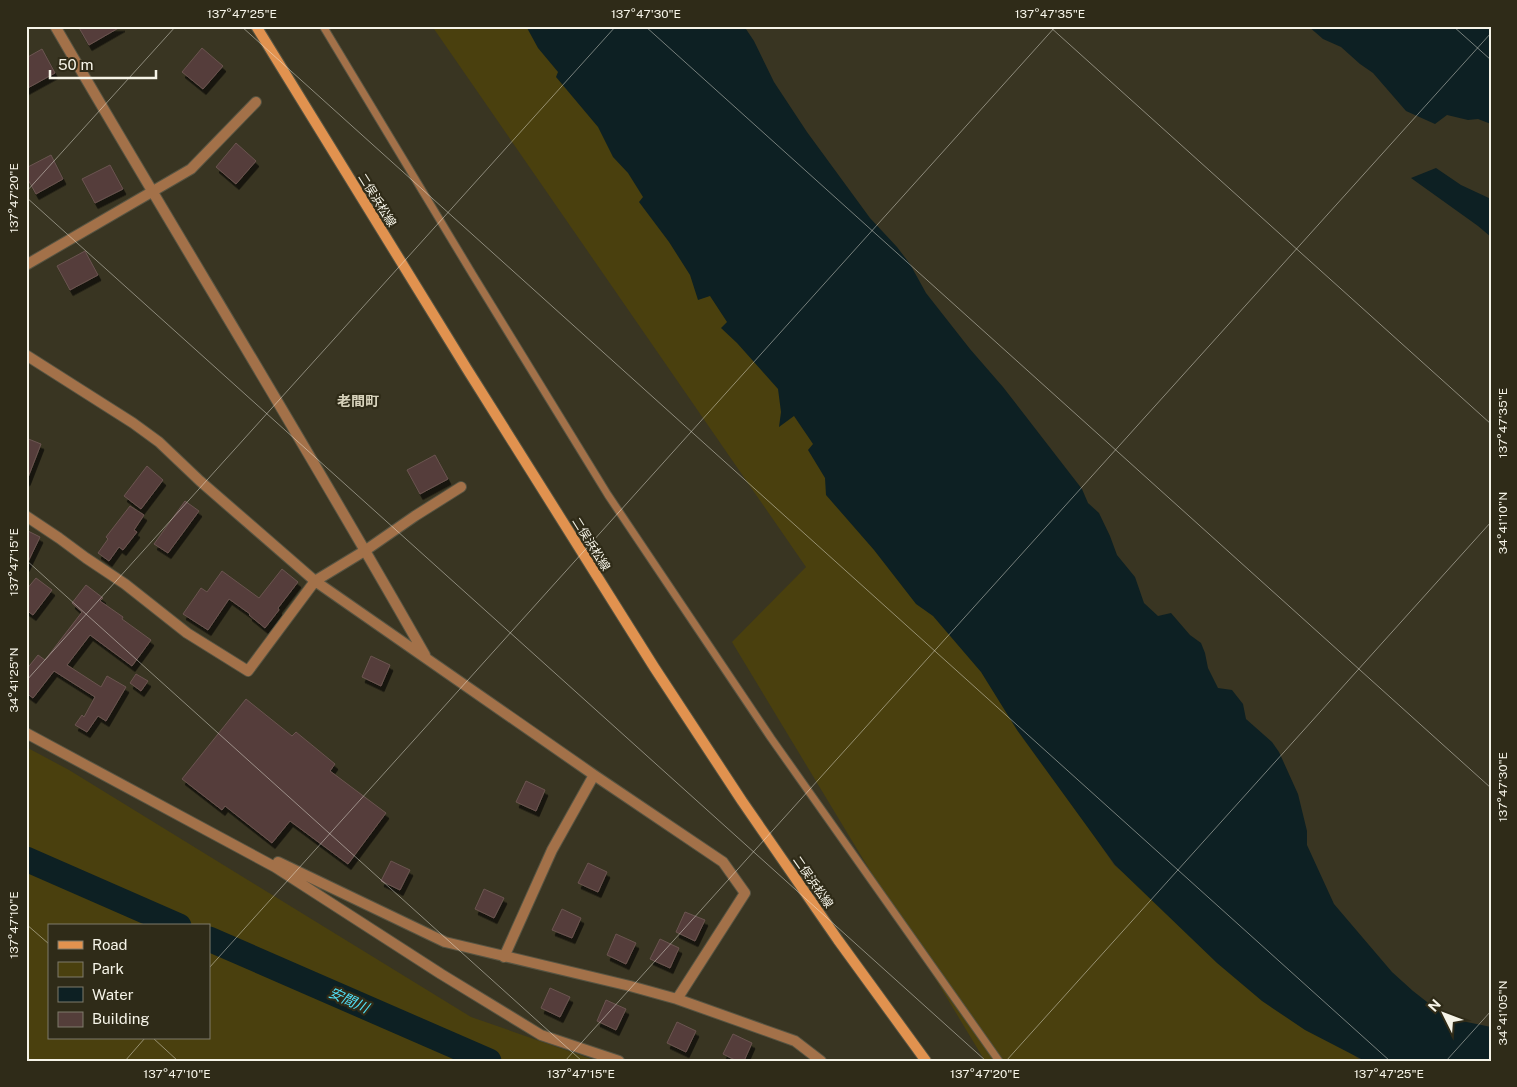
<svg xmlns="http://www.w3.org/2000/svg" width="1517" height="1087" viewBox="0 0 1517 1087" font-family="'Public Sans','Noto Sans JP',sans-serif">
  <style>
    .green { fill: #4a400e; fill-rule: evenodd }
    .water { fill: #0d2023 }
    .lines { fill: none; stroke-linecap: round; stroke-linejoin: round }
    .river { stroke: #0d2023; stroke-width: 25 }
    .building { fill: #543e3a; stroke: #6b5450; filter: url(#shadow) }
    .service-casing { stroke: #575442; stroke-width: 9 }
    .minor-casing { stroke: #575442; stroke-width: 12 }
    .secondary-casing { stroke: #575442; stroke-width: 12 }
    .service { stroke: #a37149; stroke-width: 7 }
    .minor { stroke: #a37149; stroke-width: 10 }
    .secondary { stroke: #e1924f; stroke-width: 10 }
    .ticks { fill: none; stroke: #f6f4e8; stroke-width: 1; stroke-opacity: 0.45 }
    .labels { text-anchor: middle; stroke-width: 4.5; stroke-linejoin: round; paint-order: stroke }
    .street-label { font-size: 12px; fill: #f6f4e8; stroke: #2f2b18 }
    .neighbourhood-label { font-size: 14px; font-weight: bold; fill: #d8d3bc; stroke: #2f2b18 }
    .water-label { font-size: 14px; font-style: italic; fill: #52e2fa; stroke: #2f2b18 }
    .neatline { fill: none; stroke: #f6f4e8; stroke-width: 2 }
    .ticks-label { font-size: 12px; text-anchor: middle; fill: #f6f4e8 }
  </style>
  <defs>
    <filter id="shadow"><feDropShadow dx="3" dy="5.5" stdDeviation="0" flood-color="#0009"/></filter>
  </defs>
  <rect width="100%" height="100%" fill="#393522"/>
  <path class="green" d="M432 26H548L1114 865 1361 1061H985L732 642 806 567Z
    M26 747 69 770 471 1017 597 1061H26ZM49 926H209V1038H49Z"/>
  <path class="water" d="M526 26H744L754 41 774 82 807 132 870 218 897 247 910 264 926 293 970 349 1003 387 1082 489 1088 503 1099 513 1110 536 1117 555 1135 577 1144 603 1158 616 1171 613 1190 635 1201 643 1205 653 1208 668 1218 688 1232 690 1243 704 1246 719 1272 742 1279 752 1298 794 1307 831V845L1334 904 1392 972 1413 991 1436 1009 1462 1021 1491 1027V1061H1365L1305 1030 1262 1001 1217 963 1115 865 1017 730 981 672 933 616 916 604 874 550 826 495 825 478 808 450 813 444 794 416 779 427 781 412 778 389 737 343 721 328 727 322 710 296 698 300 690 275 669 242 639 202 643 197 628 173 613 157 598 127 556 77 558 72 538 48Z
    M1308 26H1491V124L1478 119 1468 120 1447 115 1435 124 1406 111 1373 73 1360 64 1341 47 1323 39Z
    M1436 168 1461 185 1491 199V237L1478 226 1411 178Z"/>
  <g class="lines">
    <path class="river" d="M26 859 179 926
      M209 939 489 1061"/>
  </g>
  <path class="building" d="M78 26H122L89 45Z
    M202 48 223 66 203 89 182 72Z
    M42 49 55 73 26 89V58Z
    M236 143 256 161 236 184 216 167Z
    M51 155 63 179 36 194 26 176V168Z
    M110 165 123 189 95 203 82 179Z
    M85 251 98 275 70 290 57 266Z
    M26 438 41 444 27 480H26Z
    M435 455 448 479 420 494 407 470Z
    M147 466 163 480 141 509 124 496Z
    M185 501 199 511 168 553 154 544Z
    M130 506 144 515 134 530 137 532 123 550 119 547 109 561 98 553 108 539 106 537Z
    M26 530 40 537 26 566Z
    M282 569 298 582 278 608 279 610 265 628 249 615 250 614 229 599 208 630 183 614 201 588 207 592 222 571 259 598Z
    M36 578 52 590 33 615 26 610V590Z
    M86 585 103 598 100 601 123 617 122 619 151 640 132 666 90 635 67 665 101 687 107 676 126 687 106 721 98 716 87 732 75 725 82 715 84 717 95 697 54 671 33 698 26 693V670L38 655 45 660 82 612 72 603Z
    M371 656 390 665 381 686 362 677Z
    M136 674 148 681 141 691 130 683Z
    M246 699 292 736 296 732 335 764 330 771 386 813 348 864 290 821 272 843 225 806 222 810 182 779Z
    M526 781 545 790 536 811 516 802Z
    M391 861 410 870 400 890 381 881Z
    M588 863 607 872 598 892 578 883Z
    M484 889 504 898 494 918 475 909Z
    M562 909 581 918 572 938 552 930Z
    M685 912 705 920 695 941 676 932Z
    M616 934 636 943 626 964 607 955Z
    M660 939 679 948 670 968 650 959Z
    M550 988 570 997 560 1017 541 1008Z
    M606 1000 626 1009 616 1030 597 1021Z
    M677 1022 696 1031 686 1052 667 1043Z
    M733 1034 752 1043 744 1061H737L723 1054Z"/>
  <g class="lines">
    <defs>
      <path id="service" d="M323 26 473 275 608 495 771 738 999 1061"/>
      <path id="minor" d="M55 26C177 236 305 443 425 655
        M26 265 191 169 256 102
        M26 355 133 423 159 442 200 481 315 581 594 775 723 862 745 893 677 999
        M26 516 59 538 86 558 125 584 187 633 248 671 315 581 366 550 415 516 461 487
        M26 733 275 867 441 974 541 1035 619 1061
        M278 862 445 942 630 986 677 999 795 1041 821 1061
        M504 957 552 850 594 775"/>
      <path id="secondary" d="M256 26 467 369 654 667 742 801 838 940 926 1061"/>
    </defs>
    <use href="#service" class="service-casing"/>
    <use href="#minor" class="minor-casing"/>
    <use href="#secondary" class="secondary-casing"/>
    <use href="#service" class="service"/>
    <use href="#minor" class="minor"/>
    <use href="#secondary" class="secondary"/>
  </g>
  <path class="ticks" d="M241 26 1390 1061M645 26 1491 788M1049 26 1491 424M1453 26 1491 60M26 192 176 26M26 197 986 1061M26 560 582 1061M26 681 616 26M26 924 49 944M209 968 1056 26M153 1038 178 1061M125 1061 145 1038M565 1061 1491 33M1006 1061 1491 522M1446 1061 1491 1011"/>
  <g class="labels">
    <g class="street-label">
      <text transform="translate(377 200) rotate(58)" y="4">二俣浜松線</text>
      <text transform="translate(591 544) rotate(58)" y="4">二俣浜松線</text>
      <text transform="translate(813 882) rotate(55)" y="4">二俣浜松線</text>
    </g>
    <g class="neighbourhood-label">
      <text x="358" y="406">老間町</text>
    </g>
    <g class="water-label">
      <text transform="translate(349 1000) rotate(24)" y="5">安間川</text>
    </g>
  </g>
  <rect width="1517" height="1087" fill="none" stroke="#2f2b18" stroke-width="55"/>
  <rect x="48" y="924" width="162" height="115" fill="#2f2b18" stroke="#7f7b6b"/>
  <rect x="58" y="941" width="25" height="8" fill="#e1924f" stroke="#7f7b6b"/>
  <text x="92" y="950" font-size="15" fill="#f6f4e8">Road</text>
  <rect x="58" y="962" width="25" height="15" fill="#4a400e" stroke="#7f7b6b"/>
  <text x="92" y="974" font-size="15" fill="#f6f4e8">Park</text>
  <rect x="58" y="987" width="25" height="15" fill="#0d2023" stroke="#7f7b6b"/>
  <text x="92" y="1000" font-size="15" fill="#f6f4e8">Water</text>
  <rect x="58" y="1012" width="25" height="15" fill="#543e3a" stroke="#7f7b6b"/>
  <text x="92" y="1024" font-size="15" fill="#f6f4e8">Building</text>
  <g transform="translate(1444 1014) rotate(312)" stroke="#2f2b18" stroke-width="4" paint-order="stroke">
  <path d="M0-4L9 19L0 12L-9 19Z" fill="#f6f4e8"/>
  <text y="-8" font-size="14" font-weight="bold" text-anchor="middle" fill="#f6f4e8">N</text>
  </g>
  <path d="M50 70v8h106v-8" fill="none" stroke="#f6f4e8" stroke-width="2.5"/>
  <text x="58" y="70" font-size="15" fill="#f6f4e8" stroke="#2f2b18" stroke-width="4" paint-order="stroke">50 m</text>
  <rect x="28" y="28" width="1462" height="1032" class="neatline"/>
  <g class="ticks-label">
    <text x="242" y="18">137°47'25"E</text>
    <text x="646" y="18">137°47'30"E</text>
    <text x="1050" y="18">137°47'35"E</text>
    <text transform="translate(14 198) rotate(-90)" y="4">137°47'20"E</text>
    <text transform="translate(1503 423) rotate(-90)" y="4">137°47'35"E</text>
    <text transform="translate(1503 523) rotate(-90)" y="4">34°41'10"N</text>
    <text transform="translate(14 562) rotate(-90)" y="4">137°47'15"E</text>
    <text transform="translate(14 680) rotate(-90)" y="4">34°41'25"N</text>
    <text transform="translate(1503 787) rotate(-90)" y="4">137°47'30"E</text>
    <text transform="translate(14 925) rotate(-90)" y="4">137°47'10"E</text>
    <text transform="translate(1503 1013) rotate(-90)" y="4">34°41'05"N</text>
    <text x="177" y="1078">137°47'10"E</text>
    <text x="581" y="1078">137°47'15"E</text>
    <text x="985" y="1078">137°47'20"E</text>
    <text x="1389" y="1078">137°47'25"E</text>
  </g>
</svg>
